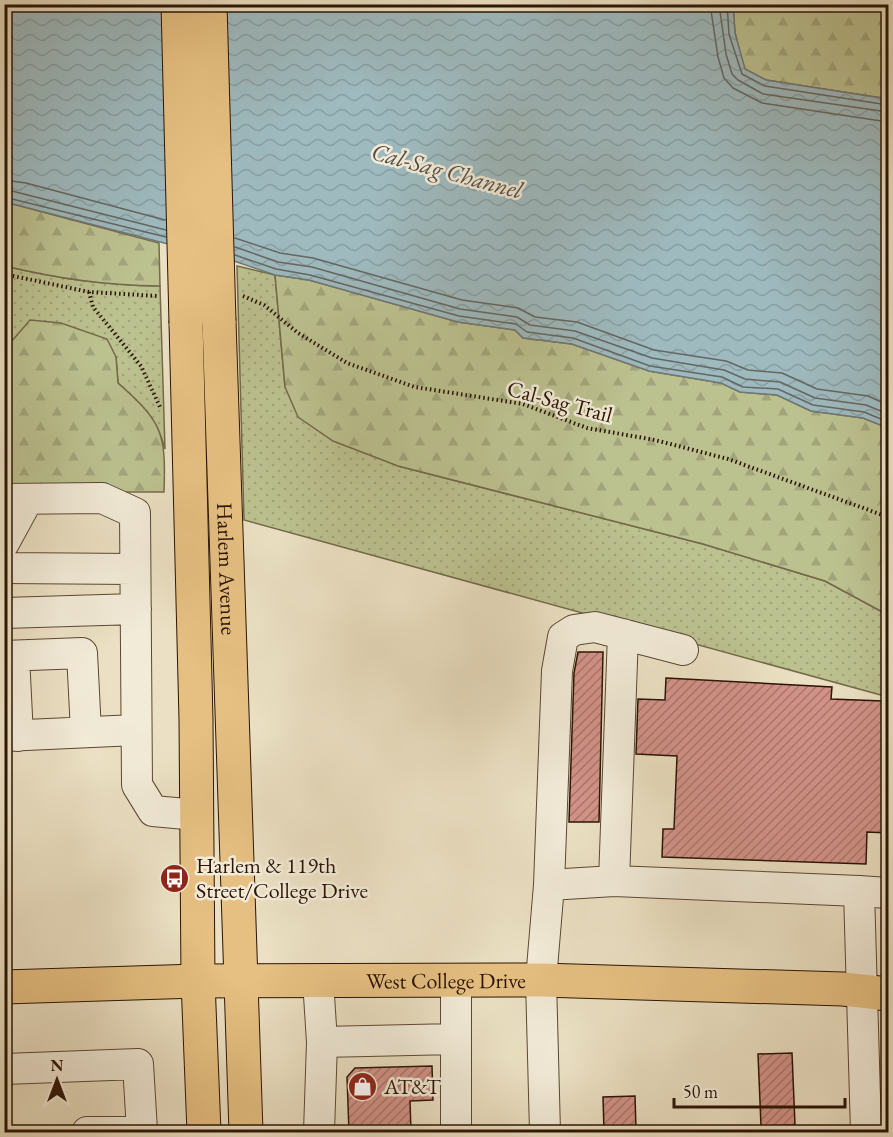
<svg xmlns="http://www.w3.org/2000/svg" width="893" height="1137" viewBox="0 0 893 1137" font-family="'EB Garamond',serif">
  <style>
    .grass { fill: url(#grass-dots); stroke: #746a4a; stroke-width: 1.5 }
    .forest { fill: url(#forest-firs); stroke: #746a4a; stroke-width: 1.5 }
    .water { fill: url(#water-waves); stroke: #707875; stroke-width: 1.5 }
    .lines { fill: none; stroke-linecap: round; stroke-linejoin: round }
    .shore { stroke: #646762; stroke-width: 1.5 }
    .building { fill: url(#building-hatch); stroke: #2b1405; stroke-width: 1.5 }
    .minor-casing { stroke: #5b4734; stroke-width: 32 }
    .major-casing { stroke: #2b1405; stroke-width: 35 }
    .path { stroke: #2b1405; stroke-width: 4; stroke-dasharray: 1.5 3; stroke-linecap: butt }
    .minor { stroke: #f2ebd8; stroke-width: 30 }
    .major { stroke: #e6c082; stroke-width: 33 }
    .major-bridge-casing { stroke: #2b1405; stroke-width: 35; stroke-linecap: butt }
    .major-bridge { stroke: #e6c082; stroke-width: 33 }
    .labels { text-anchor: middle; stroke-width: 5; stroke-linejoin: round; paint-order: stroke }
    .street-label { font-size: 22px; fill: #2b1405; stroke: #f2ebd8 }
    .poi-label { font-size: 22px; fill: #2b1405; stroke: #f2ebd8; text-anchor: start }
    .water-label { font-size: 24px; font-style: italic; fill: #534e46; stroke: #f2ebd8 }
  </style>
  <defs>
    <pattern id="grass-dots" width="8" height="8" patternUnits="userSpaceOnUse" patternTransform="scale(1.5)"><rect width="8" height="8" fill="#bcc190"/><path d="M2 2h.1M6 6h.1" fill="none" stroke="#a2a57b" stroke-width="1.8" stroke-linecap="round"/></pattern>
    <pattern id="forest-firs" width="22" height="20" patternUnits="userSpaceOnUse" patternTransform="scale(1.5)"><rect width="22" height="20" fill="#bcc190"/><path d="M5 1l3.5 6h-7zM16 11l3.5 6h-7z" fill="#a2a57b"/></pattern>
    <pattern id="water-waves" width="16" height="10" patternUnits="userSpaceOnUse" patternTransform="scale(1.5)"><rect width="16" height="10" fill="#9ebabf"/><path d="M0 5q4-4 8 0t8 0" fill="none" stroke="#889fa3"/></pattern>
    <pattern id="building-hatch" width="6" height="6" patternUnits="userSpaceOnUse" patternTransform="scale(1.5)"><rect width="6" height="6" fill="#d29288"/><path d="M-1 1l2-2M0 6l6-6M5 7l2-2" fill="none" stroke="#ab766d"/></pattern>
  </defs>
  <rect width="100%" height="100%" fill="#ebe0c3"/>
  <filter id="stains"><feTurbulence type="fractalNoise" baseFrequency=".00333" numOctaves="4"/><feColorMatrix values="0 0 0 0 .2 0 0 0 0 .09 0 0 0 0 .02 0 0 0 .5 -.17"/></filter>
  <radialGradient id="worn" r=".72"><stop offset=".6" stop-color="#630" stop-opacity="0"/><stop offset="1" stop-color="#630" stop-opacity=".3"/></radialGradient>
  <path class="grass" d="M5 266C60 279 103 285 160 286L165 449C157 419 141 403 118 383L116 357 5 349Z
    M237 266 275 275 285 387 398 466 703 544 825 581 888 615V697L244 520Z"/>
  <path class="forest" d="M733 5H888V99L766 80 744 69 735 33Z
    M5 202 159 243 160 286C103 285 60 279 5 266Z
    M275 275 309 280 458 322 515 330 523 338 572 344 649 371 721 383 740 392 777 395 811 411 863 418 888 428V615L825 581 703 544 398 466 333 441 298 417 285 387Z
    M30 320 61 323 107 339 116 357 118 383C163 423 166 433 164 492H5V349Z"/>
  <path class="water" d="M4 5H733L735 33 745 69 766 80 888 99V428L863 418 811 411 777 395 740 392 721 383 649 371 572 344 523 338 515 330 458 322 309 280 275 275 234 261 5 202Z"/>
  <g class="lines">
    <path class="shore" d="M710 4 718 57 724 78 733 88 762 103 888 122
      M719 4 726 54 732 74 738 80 763 94 888 112
      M727 4 729 34 742 74 765 86 888 105
      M4 180 26 183 165 220
      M4 189 166 230
      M4 197 166 237
      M235 238 280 253 313 258 462 300 518 308 535 317 577 322 654 350 726 361 748 370 782 373 817 389 868 396 888 405
      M235 247 278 262 312 267 460 309 517 317 530 325 575 331 652 358 724 370 745 379 780 382 815 398 866 405 888 414
      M235 255 276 269 310 275 459 316 516 324 527 332 573 338 650 366 722 377 743 387 778 389 813 405 864 412 888 422"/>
  </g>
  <path class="building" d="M578 652H603L599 822H569L574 673Z
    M666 678 832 687 831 699 883 701V751H888V833L867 832 866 864 662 857 663 829H674L677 756 636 754 638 699 665 700Z
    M792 1053 795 1125 761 1126 758 1054Z
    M432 1066 433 1100 410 1101 411 1132H349L347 1077 355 1068Z
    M635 1096 636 1129 604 1131 603 1097Z"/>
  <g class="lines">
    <defs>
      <path id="minor" d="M4 499 102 498 135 513 137 785 153 811 197 815
        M4 543 28 499
        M4 568 135 569
        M4 613 136 609
        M4 656 82 653 86 732
        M14 656 18 736
        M4 736 136 730
        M614 881 623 634
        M549 885 557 671 563 637 574 630 595 627 683 650
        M859 891 888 893
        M318 980 322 1042 319 1132
        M456 980V1132
        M322 1042 456 1039
        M4 1069 138 1064 142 1131
        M87 1132H142
        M545 1132 541 980 549 885 614 881 859 891 866 1132"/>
      <g id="major">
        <path id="s1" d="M219 321 246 1132"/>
        <path d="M186 323 196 719 198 981 204 1132"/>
        <path id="s2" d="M4 987 198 981 541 980 843 989 888 994"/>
      </g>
    </defs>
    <use href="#minor" class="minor-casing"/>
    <use href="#major" class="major-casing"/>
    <path class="path" d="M4 274 89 292 158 296
      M89 292 93 307 141 366 160 407
      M243 296 264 305 298 333 347 363 415 387 523 404 587 428 655 440 728 459 888 517"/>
    <use href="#minor" class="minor"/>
    <use href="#major" class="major"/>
    <defs>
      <path id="major-bridge" d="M178 4 186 323
        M210 4 219 321"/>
    </defs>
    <use href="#major-bridge" class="major-bridge-casing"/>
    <use href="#major-bridge" class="major-bridge"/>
  </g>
  <defs>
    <symbol id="bus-disc" viewBox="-11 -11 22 22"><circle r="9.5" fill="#8f2418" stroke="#f2ebd8"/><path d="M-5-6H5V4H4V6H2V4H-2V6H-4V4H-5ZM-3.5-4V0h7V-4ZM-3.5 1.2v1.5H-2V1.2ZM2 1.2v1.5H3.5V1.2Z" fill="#fff"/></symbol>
    <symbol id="shop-disc" viewBox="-11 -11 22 22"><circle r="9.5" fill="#8f2418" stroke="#f2ebd8"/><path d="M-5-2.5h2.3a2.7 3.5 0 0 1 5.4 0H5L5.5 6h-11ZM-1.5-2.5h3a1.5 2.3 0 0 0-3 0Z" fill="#fff"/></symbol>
  </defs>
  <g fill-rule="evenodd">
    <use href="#bus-disc" x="158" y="862" width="33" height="33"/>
    <use href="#shop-disc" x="346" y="1070" width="33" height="33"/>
  </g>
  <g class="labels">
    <g class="street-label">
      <text transform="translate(560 401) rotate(15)" y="8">Cal-Sag Trail</text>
      <text dy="8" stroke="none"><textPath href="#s1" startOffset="248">Harlem Avenue</textPath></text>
      <text dy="8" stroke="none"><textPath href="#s2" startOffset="442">West College Drive</textPath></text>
    </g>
    <g class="poi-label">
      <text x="196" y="873">Harlem &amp; 119th<tspan x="196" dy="25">Street/College Drive</tspan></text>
      <text x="384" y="1094">AT&amp;T</text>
    </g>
    <g class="water-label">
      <text transform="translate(447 171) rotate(15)" y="8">Cal-Sag Channel</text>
    </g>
  </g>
  <rect width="893" height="1137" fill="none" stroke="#ebe0c3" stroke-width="24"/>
  <rect x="6" y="6" width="881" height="1125" fill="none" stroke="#2b1405" stroke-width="3"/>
  <rect x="12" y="12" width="869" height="1113" fill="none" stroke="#2b1405" stroke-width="1.5"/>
  <g transform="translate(57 1080)" stroke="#f2ebd8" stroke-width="4.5" paint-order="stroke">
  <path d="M0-4.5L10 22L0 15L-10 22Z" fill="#2b1405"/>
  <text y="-9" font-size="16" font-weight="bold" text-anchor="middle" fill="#2b1405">N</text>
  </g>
  <path d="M674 1098v9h171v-9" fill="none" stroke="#2b1405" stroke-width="3"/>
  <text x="683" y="1098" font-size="18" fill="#2b1405" stroke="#f2ebd8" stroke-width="4.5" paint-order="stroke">50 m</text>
  <rect width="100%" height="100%" filter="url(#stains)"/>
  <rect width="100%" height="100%" fill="url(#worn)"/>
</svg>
